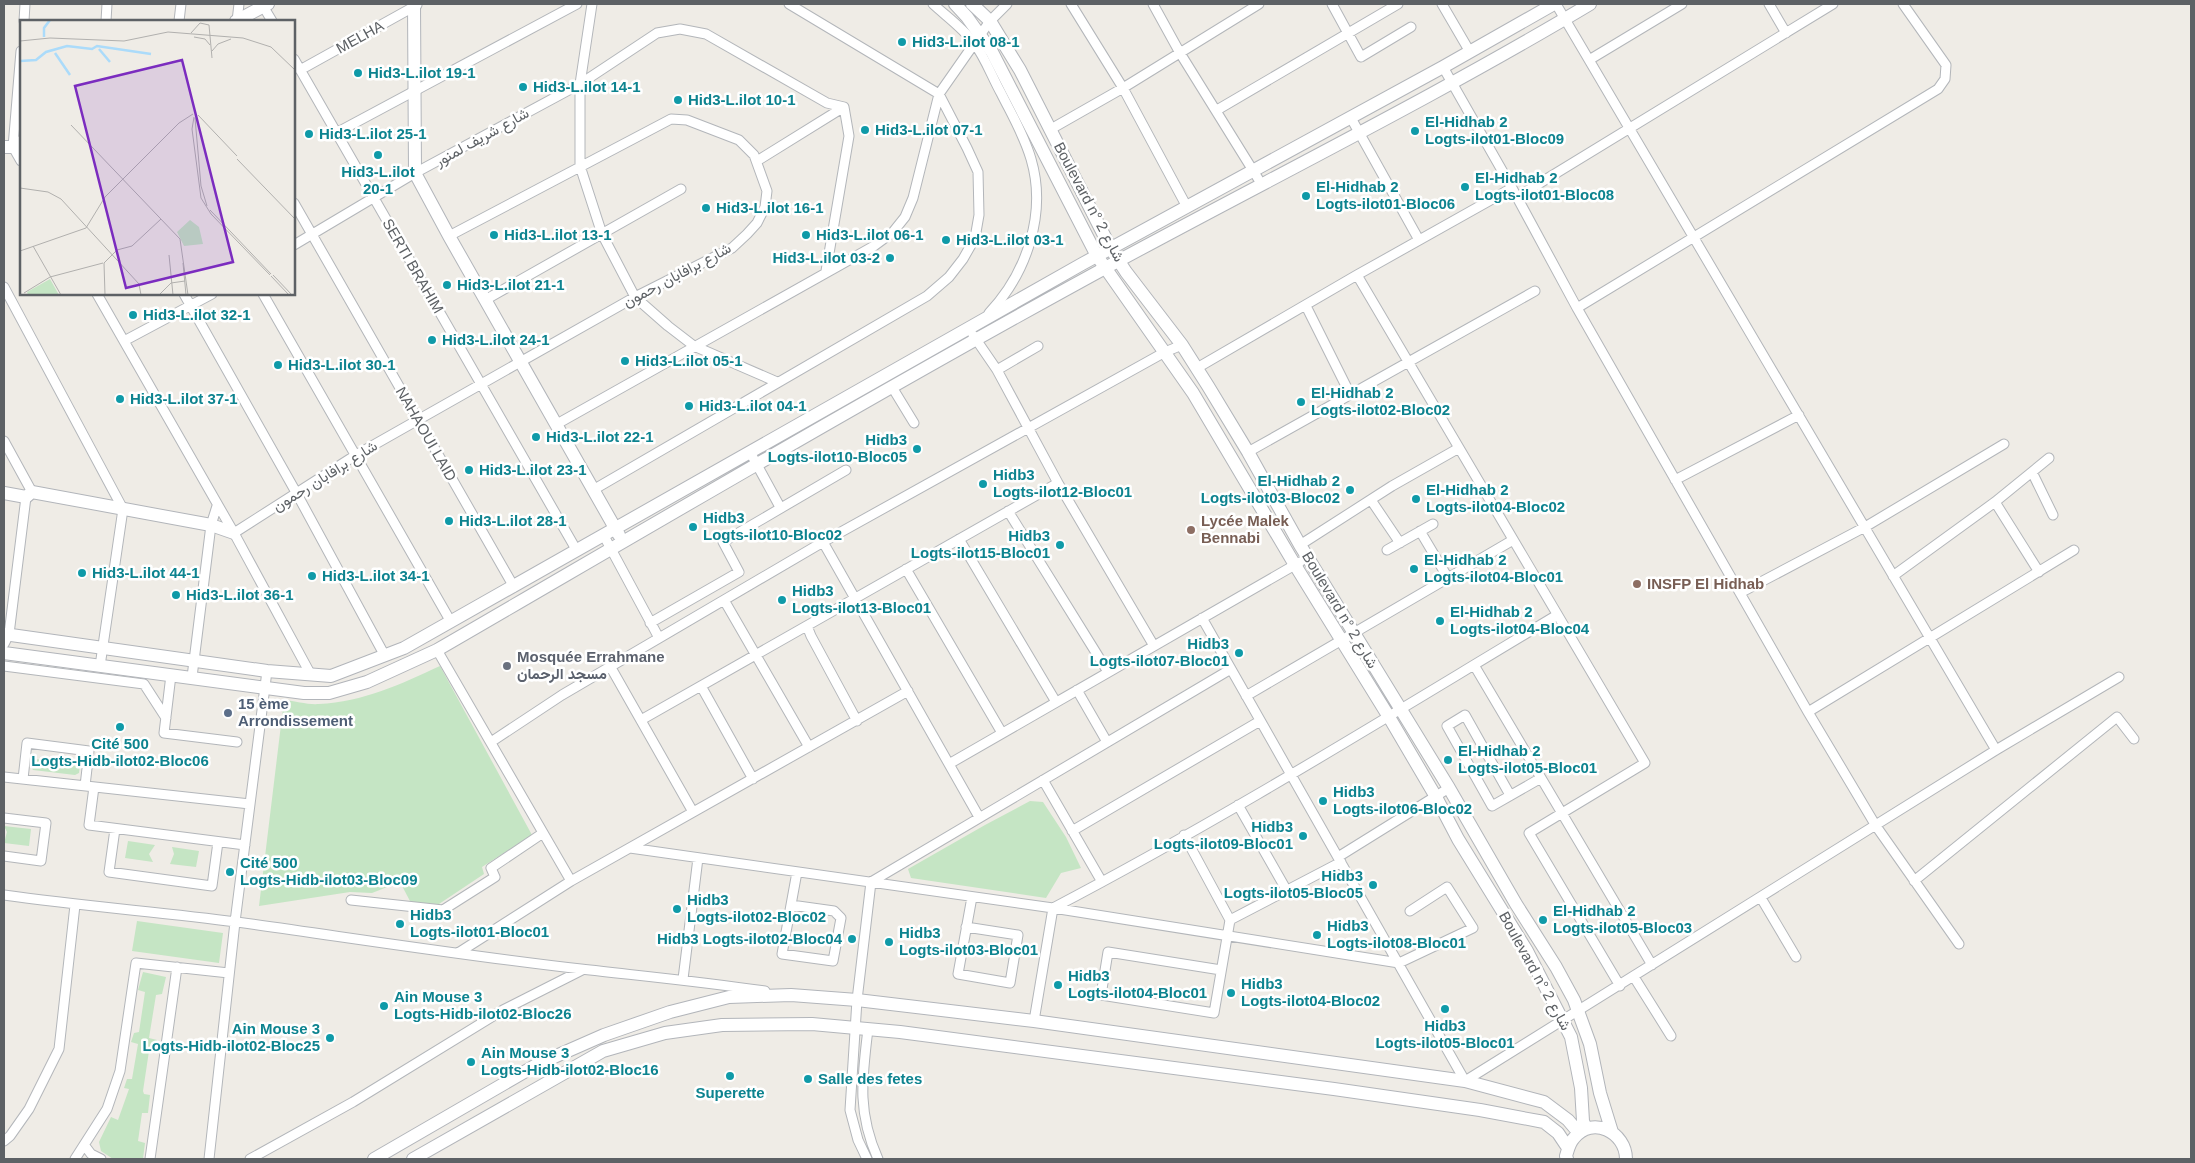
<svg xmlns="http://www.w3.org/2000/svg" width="2195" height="1163" viewBox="0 0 2195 1163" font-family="Helvetica,Vazirmatn,sans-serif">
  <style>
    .green { fill: #c5e5c4 }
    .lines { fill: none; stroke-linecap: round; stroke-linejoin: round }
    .street-casing { stroke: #b3b6ba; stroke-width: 11 }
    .secondary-casing { stroke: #b2b5ba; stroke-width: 14 }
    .street { stroke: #fff; stroke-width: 9 }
    .secondary { stroke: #fff; stroke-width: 12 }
    .culture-dot { fill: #0f9aa8; stroke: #fff; stroke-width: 2 }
    .education-dot { fill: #8d6e63; stroke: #fff; stroke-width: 2 }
    .worship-dot { fill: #6b7280; stroke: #fff; stroke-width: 2 }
    .service-dot { fill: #5c6f8a; stroke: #fff; stroke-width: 2 }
    .labels { text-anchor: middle; stroke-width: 5; stroke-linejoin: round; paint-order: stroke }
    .street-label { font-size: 15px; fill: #5d6165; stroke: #fff }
    .culture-label { font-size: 15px; font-weight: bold; fill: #0d838f; stroke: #fff; text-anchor: start }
    .education-label { font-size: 15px; font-weight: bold; fill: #785e54; stroke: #fff; text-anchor: start }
    .worship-label { font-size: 15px; font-weight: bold; fill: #5b616d; stroke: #fff; text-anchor: start }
    .service-label { font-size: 15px; font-weight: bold; fill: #4e5e75; stroke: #fff; text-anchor: start }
    .inset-river { fill: none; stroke: #abdbfa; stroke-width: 2.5 }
    .inset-road { fill: none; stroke: #b1b0ae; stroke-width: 1 }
    .view { fill: #7b2cbf; fill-opacity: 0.15; stroke: #7b2cbf; stroke-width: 2.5 }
    .inset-edge { fill: none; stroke: #5d6165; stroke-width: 2.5 }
  </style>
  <rect width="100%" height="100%" fill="#efece6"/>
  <path class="green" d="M440 666 532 835 482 867 484 874 439 904 411 903 400 882 372 893 350 892 259 906 284 700C296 701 308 705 319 704 363 702 401 684 440 666Z
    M35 759 78 764 80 766 79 773 75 775 33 770 31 767 32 762Z
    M1030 801 1043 802 1066 837 1081 868 1061 873 1046 898 911 878 908 869 985 825Z
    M4 826 31 829 29 846 4 843 7 832Z
    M128 841 155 845 149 854 153 862 125 858Z
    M172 847 199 851 196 867 170 864 174 854Z
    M137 921 223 933 219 963 132 951Z
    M143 972 166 977 162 994 156 995 149 1038 157 1040 156 1050 149 1051 143 1091 144 1094 150 1095 148 1113H142L138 1141 145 1143 143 1159H113L101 1151 99 1142 111 1117 118 1120 129 1089 124 1088 127 1079H132L138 1044 131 1042 134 1033 139 1032 145 992 138 990Z"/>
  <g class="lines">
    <defs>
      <path id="street" d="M592 4 580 84V166L602 234 635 297 668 326 694 346 777 382
        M933 4C946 16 963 28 974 43 985 57 992 77 1001 93 1012 115 1024 135 1031 159 1047 213 1027 273 989 313
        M1071 4 1123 88 1187 207
        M1153 4 1180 53 1262 185
        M1332 4 1361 57 1411 27
        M1442 4 1470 52
        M1556 4 1996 750
        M1769 4 1786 33
        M263 6 272 21
        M24 21 25 4
        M106 21 107 4
        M179 21 181 4
        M237 21 239 4
        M21 51 13 147 21 161
        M294 59 577 551
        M1589 60 1682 4
        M1443 67 1512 188 1577 308 1808 712 1876 826 1959 944
        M300 70 417 5
        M1217 110 1398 4
        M1351 118 1419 240
        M1051 129 1123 88 1259 4
        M336 133 577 4
        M757 161 844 107
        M1517 197 1833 4
        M294 203 514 587
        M294 245 415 173 580 84 657 33 680 29 706 34 827 103 844 107 849 136 826 271
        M1357 275 1645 763 1529 833 1620 986
        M4 287 123 509 100 666
        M97 294 234 533 311 675
        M184 294 297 494 385 656
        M263 294 451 622
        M485 300 681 189
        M1306 306 1350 394
        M1577 308 1938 89 1945 79 1946 65 1903 4
        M973 335 997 370 1058 483 1154 646
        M124 341 212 294
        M1197 368 1357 275 1512 188
        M997 370 1038 346
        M892 387 914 423
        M557 424 874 246 893 232 905 217 913 198 939 94 990 21 1007 4
        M4 441 32 492
        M750 452 780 507
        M1248 452 1535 291
        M2032 472 2053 515
        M1675 480 1799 415
        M593 490 927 296 949 277 963 259 975 238 979 215 978 172 967 148 939 94 789 4
        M1371 500 1400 543
        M1995 502 2039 572
        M1008 511 1108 672
        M1420 531 1448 578
        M234 533 356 455 635 297 732 248 747 234 757 223 765 207 767 191 754 155 739 140 687 120 671 119 449 236
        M604 536 659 638
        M959 539 1056 702
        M823 542 979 817
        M1300 545 1392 486 1459 448
        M1387 550 1433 524
        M906 569 1002 733
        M1893 576 1995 502 2049 458
        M1740 593 1865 527 2004 444
        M724 600 809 747
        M1202 618 1465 1081 1996 750 2119 677
        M650 623 739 572 723 542 846 470
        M807 626 811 636 857 721
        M4 644 9 634 26 497
        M437 650 571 881
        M1474 665 1652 965
        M4 666 144 684 166 718
        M610 666 693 812
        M171 675 164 733 237 742
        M192 677 211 525 217 506
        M701 686 753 779
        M1077 690 1107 742
        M1246 696 1513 540
        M1808 712 2074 550
        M641 720 1058 483
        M491 742 562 695 823 542 1165 352 1182 345
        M949 764 1300 562
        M4 777 250 804
        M23 779 27 743 89 751 85 786
        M1043 780 1102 882
        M94 787 89 825 245 845
        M1510 795 1465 715 1447 726 1492 806 1541 778
        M1238 805 1287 891
        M4 818 46 823 41 861 4 856
        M115 829 109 872 212 886 218 842
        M1072 831 1260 721
        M1184 835 1230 920 1214 1013 1101 995 1108 952 1221 970
        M630 848 1053 908 1399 963 1473 928 1447 887 1410 911
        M1338 857 1449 788
        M1914 881 2117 717 2134 739
        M4 895C81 906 160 912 237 922 352 938 466 956 581 969 642 976 704 982 765 991
        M1761 898 1796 957
        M351 900 443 910 495 877 491 868 543 833
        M791 905 834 911 841 918 833 961 782 954 797 872
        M1230 920 1341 862
        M966 927 1018 935 1010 983 958 974 972 897
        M458 953 571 881 908 691
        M1634 977 1671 1036
        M683 979 698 858
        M1034 1021 1053 908C1225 818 1390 715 1557 615
        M868 1029C862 1079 857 1112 878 1159
        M4 1141 10 1136 29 1109 59 1049 75 905
        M85 1146 91 1154 101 1159
        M75 1159 107 1109 120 1071 136 963 229 973
        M150 1159 177 967
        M209 1159 235 922 267 671
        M250 1159 353 1102 503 1010 582 970
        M867 1159 858 1140 850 1110 857 1000 871 882 1231 669"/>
      <path id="secondary" d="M414 4 415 173 449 236 619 535
        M955 4 967 17 992 52 1097 256 1193 393 1295 565 1389 717 1436 797 1458 839 1527 951 1571 1037 1581 1088 1583 1121 1586 1129
        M972 4 990 21 1020 70 1111 249 1126 272 1182 345 1208 386 1248 452 1300 545 1449 788 1516 904 1556 967 1574 1000 1590 1044 1600 1093 1612 1132
        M236 21 268 4
        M4 147H13L21 142
        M4 493 26 497 32 492 211 525 234 533
        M4 634 267 671 331 676 404 648 1082 264 1443 67 1554 4
        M4 653 304 693H329L367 682 437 650C663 519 888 386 1118 261 1275 176 1436 96 1590 4
        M374 1159 538 1064 604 1035 670 1012 729 997 791 995 857 1000 1034 1021 1465 1081 1544 1102 1568 1120 1579 1133
        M413 1159 603 1051 665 1033 722 1025 812 1024 900 1032 1334 1089 1480 1110 1544 1122 1558 1133 1568 1148
        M1567 1159 1566 1156C1568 1150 1569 1143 1574 1138 1592 1115 1626 1132 1626 1159"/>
    </defs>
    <use href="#street" class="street-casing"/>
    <use href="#secondary" class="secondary-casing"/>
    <use href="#street" class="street"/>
    <use href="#secondary" class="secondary"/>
  </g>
  <g class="culture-dot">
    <circle cx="902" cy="42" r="5"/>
    <circle cx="358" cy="73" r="5"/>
    <circle cx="523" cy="87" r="5"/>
    <circle cx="678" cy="100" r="5"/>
    <circle cx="865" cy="130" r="5"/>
    <circle cx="1415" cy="131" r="5"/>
    <circle cx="309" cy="134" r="5"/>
    <circle cx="378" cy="155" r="5"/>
    <circle cx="1465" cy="187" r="5"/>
    <circle cx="1306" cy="196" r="5"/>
    <circle cx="706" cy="208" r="5"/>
    <circle cx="494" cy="235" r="5"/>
    <circle cx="806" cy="235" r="5"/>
    <circle cx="946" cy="240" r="5"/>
    <circle cx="890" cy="258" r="5"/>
    <circle cx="447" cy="285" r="5"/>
    <circle cx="133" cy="315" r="5"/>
    <circle cx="432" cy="340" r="5"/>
    <circle cx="625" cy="361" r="5"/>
    <circle cx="278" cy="365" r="5"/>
    <circle cx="120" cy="399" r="5"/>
    <circle cx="1301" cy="402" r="5"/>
    <circle cx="689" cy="406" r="5"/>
    <circle cx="536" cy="437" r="5"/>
    <circle cx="917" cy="449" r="5"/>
    <circle cx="469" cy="470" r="5"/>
    <circle cx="983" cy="484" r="5"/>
    <circle cx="1350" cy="490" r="5"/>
    <circle cx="1416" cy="499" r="5"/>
    <circle cx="449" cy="521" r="5"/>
    <circle cx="693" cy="527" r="5"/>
    <circle cx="1060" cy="545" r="5"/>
    <circle cx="1414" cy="569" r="5"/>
    <circle cx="82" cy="573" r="5"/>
    <circle cx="312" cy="576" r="5"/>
    <circle cx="176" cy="595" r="5"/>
    <circle cx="782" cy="600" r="5"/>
    <circle cx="1440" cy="621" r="5"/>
    <circle cx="1239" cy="653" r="5"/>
    <circle cx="120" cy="727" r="5"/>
    <circle cx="1448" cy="760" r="5"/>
    <circle cx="1323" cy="801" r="5"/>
    <circle cx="1303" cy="836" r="5"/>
    <circle cx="230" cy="872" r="5"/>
    <circle cx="1373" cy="885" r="5"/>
    <circle cx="677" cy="909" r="5"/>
    <circle cx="1543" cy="920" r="5"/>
    <circle cx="400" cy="924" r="5"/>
    <circle cx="1317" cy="935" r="5"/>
    <circle cx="852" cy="939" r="5"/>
    <circle cx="889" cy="942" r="5"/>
    <circle cx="1058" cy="985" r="5"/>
    <circle cx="1231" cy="993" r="5"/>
    <circle cx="384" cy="1006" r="5"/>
    <circle cx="1445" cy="1009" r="5"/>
    <circle cx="330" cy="1038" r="5"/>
    <circle cx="471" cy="1062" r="5"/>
    <circle cx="730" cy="1076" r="5"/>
    <circle cx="808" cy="1079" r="5"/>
  </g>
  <g class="education-dot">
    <circle cx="1191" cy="530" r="5"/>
    <circle cx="1637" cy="584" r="5"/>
  </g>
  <circle class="worship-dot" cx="507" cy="666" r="5"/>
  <circle class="service-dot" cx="228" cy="713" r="5"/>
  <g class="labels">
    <g class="street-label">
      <text transform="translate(360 37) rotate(-29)" y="5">MELHA</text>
      <text transform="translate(482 137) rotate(-29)" y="5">شارع شريف لمنور</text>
      <text transform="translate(1089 202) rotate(62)" y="5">Boulevard n° شارع 2</text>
      <text transform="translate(413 266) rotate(60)" y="5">SERTI BRAHIM</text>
      <text transform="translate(677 275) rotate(-28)" y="5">شارع برافابان رحمون</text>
      <text transform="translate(426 434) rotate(60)" y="5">NAHAOUI LAID</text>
      <text transform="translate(325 476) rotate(-32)" y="5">شارع برافابان رحمون</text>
      <text transform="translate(1340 610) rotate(59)" y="5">Boulevard n° شارع 2</text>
      <text transform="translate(1535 971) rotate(61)" y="5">Boulevard n° شارع 2</text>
    </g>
    <g class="culture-label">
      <text x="912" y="47">Hid3-L.ilot 08-1</text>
      <text x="368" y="78">Hid3-L.ilot 19-1</text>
      <text x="533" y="92">Hid3-L.ilot 14-1</text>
      <text x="688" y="105">Hid3-L.ilot 10-1</text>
      <text x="1425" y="127">El-Hidhab 2<tspan x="1425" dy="17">Logts-ilot01-Bloc09</tspan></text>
      <text x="875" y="135">Hid3-L.ilot 07-1</text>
      <text x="319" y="139">Hid3-L.ilot 25-1</text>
      <text x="378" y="177" text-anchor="middle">Hid3-L.ilot<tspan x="378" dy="17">20-1</tspan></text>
      <text x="1475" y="183">El-Hidhab 2<tspan x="1475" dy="17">Logts-ilot01-Bloc08</tspan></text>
      <text x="1316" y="192">El-Hidhab 2<tspan x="1316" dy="17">Logts-ilot01-Bloc06</tspan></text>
      <text x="716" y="213">Hid3-L.ilot 16-1</text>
      <text x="504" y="240">Hid3-L.ilot 13-1</text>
      <text x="816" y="240">Hid3-L.ilot 06-1</text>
      <text x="956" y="245">Hid3-L.ilot 03-1</text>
      <text x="880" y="263" text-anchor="end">Hid3-L.ilot 03-2</text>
      <text x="457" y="290">Hid3-L.ilot 21-1</text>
      <text x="143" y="320">Hid3-L.ilot 32-1</text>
      <text x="442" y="345">Hid3-L.ilot 24-1</text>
      <text x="635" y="366">Hid3-L.ilot 05-1</text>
      <text x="288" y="370">Hid3-L.ilot 30-1</text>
      <text x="1311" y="398">El-Hidhab 2<tspan x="1311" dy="17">Logts-ilot02-Bloc02</tspan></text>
      <text x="130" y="404">Hid3-L.ilot 37-1</text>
      <text x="699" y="411">Hid3-L.ilot 04-1</text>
      <text x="546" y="442">Hid3-L.ilot 22-1</text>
      <text x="907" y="445" text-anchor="end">Hidb3<tspan x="907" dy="17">Logts-ilot10-Bloc05</tspan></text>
      <text x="479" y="475">Hid3-L.ilot 23-1</text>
      <text x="993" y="480">Hidb3<tspan x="993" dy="17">Logts-ilot12-Bloc01</tspan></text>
      <text x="1340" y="486" text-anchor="end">El-Hidhab 2<tspan x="1340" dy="17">Logts-ilot03-Bloc02</tspan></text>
      <text x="1426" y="495">El-Hidhab 2<tspan x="1426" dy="17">Logts-ilot04-Bloc02</tspan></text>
      <text x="703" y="523">Hidb3<tspan x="703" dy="17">Logts-ilot10-Bloc02</tspan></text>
      <text x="459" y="526">Hid3-L.ilot 28-1</text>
      <text x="1050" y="541" text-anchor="end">Hidb3<tspan x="1050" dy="17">Logts-ilot15-Bloc01</tspan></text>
      <text x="1424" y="565">El-Hidhab 2<tspan x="1424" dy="17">Logts-ilot04-Bloc01</tspan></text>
      <text x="92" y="578">Hid3-L.ilot 44-1</text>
      <text x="322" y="581">Hid3-L.ilot 34-1</text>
      <text x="792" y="596">Hidb3<tspan x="792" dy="17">Logts-ilot13-Bloc01</tspan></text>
      <text x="186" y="600">Hid3-L.ilot 36-1</text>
      <text x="1450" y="617">El-Hidhab 2<tspan x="1450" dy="17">Logts-ilot04-Bloc04</tspan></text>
      <text x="1229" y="649" text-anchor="end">Hidb3<tspan x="1229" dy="17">Logts-ilot07-Bloc01</tspan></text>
      <text x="120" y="749" text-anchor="middle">Cité 500<tspan x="120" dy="17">Logts-Hidb-ilot02-Bloc06</tspan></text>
      <text x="1458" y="756">El-Hidhab 2<tspan x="1458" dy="17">Logts-ilot05-Bloc01</tspan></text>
      <text x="1333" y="797">Hidb3<tspan x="1333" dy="17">Logts-ilot06-Bloc02</tspan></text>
      <text x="1293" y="832" text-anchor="end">Hidb3<tspan x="1293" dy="17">Logts-ilot09-Bloc01</tspan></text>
      <text x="240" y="868">Cité 500<tspan x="240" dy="17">Logts-Hidb-ilot03-Bloc09</tspan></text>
      <text x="1363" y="881" text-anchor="end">Hidb3<tspan x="1363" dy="17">Logts-ilot05-Bloc05</tspan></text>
      <text x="687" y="905">Hidb3<tspan x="687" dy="17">Logts-ilot02-Bloc02</tspan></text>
      <text x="1553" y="916">El-Hidhab 2<tspan x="1553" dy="17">Logts-ilot05-Bloc03</tspan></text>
      <text x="410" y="920">Hidb3<tspan x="410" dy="17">Logts-ilot01-Bloc01</tspan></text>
      <text x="1327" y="931">Hidb3<tspan x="1327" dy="17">Logts-ilot08-Bloc01</tspan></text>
      <text x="899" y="938">Hidb3<tspan x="899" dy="17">Logts-ilot03-Bloc01</tspan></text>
      <text x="842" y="944" text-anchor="end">Hidb3 Logts-ilot02-Bloc04</text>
      <text x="1068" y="981">Hidb3<tspan x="1068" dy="17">Logts-ilot04-Bloc01</tspan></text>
      <text x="1241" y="989">Hidb3<tspan x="1241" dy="17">Logts-ilot04-Bloc02</tspan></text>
      <text x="394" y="1002">Ain Mouse 3<tspan x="394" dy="17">Logts-Hidb-ilot02-Bloc26</tspan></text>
      <text x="1445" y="1031" text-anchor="middle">Hidb3<tspan x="1445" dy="17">Logts-ilot05-Bloc01</tspan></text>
      <text x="320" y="1034" text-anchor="end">Ain Mouse 3<tspan x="320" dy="17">Logts-Hidb-ilot02-Bloc25</tspan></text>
      <text x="481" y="1058">Ain Mouse 3<tspan x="481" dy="17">Logts-Hidb-ilot02-Bloc16</tspan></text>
      <text x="818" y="1084">Salle des fetes</text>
      <text x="730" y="1098" text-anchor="middle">Superette</text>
    </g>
    <g class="education-label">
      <text x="1201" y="526">Lycée Malek<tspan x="1201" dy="17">Bennabi</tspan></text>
      <text x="1647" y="589">INSFP El Hidhab</text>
    </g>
    <g class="worship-label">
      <text x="517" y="662">Mosquée Errahmane<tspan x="517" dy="17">مسجد الرحمان</tspan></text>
    </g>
    <g class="service-label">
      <text x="238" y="709">15 ème<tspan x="238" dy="17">Arrondissement</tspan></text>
    </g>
  </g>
  <g transform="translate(20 20)">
    <rect width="275" height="275" fill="#efece6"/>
    <path d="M170 200 179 207 183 224 164 226 157 212ZM30 259 39 275H8L7 272Z" fill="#c5e5c4"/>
    <path class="inset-river" d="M24 17V8L30 0M79 29 90 42M35 33 50 55M0 41 16 40 26 32 47 26 72 29 77 26 131 34"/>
    <path class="inset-road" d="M171 13 180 3 189 5 192 38M174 17 185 19 190 25M0 21 30 18 104 21 148 12 223 18 251 27 275 50M192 31 198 24 211 19M178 95 217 136M174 97 172 109 181 178 191 194 250 255M175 98 181 166 187 186M51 105 160 219 168 275M217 139 275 199M0 168 28 172 41 179 119 264 121 275M190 190 251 254M13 226 41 275M0 231 66 208 85 177 159 103 173 94M149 235 153 275M163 243 166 275M253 255 272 275M251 256 269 275M4 273 30 257 83 243M85 275 84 243 97 230 112 226 141 199M139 275 151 263 165 261"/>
    <path class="view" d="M162 40 213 242 106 268 55 66Z"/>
    <rect width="275" height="275" class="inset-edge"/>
  </g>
  <rect width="2195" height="1163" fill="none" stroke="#5d6165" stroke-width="10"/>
</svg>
